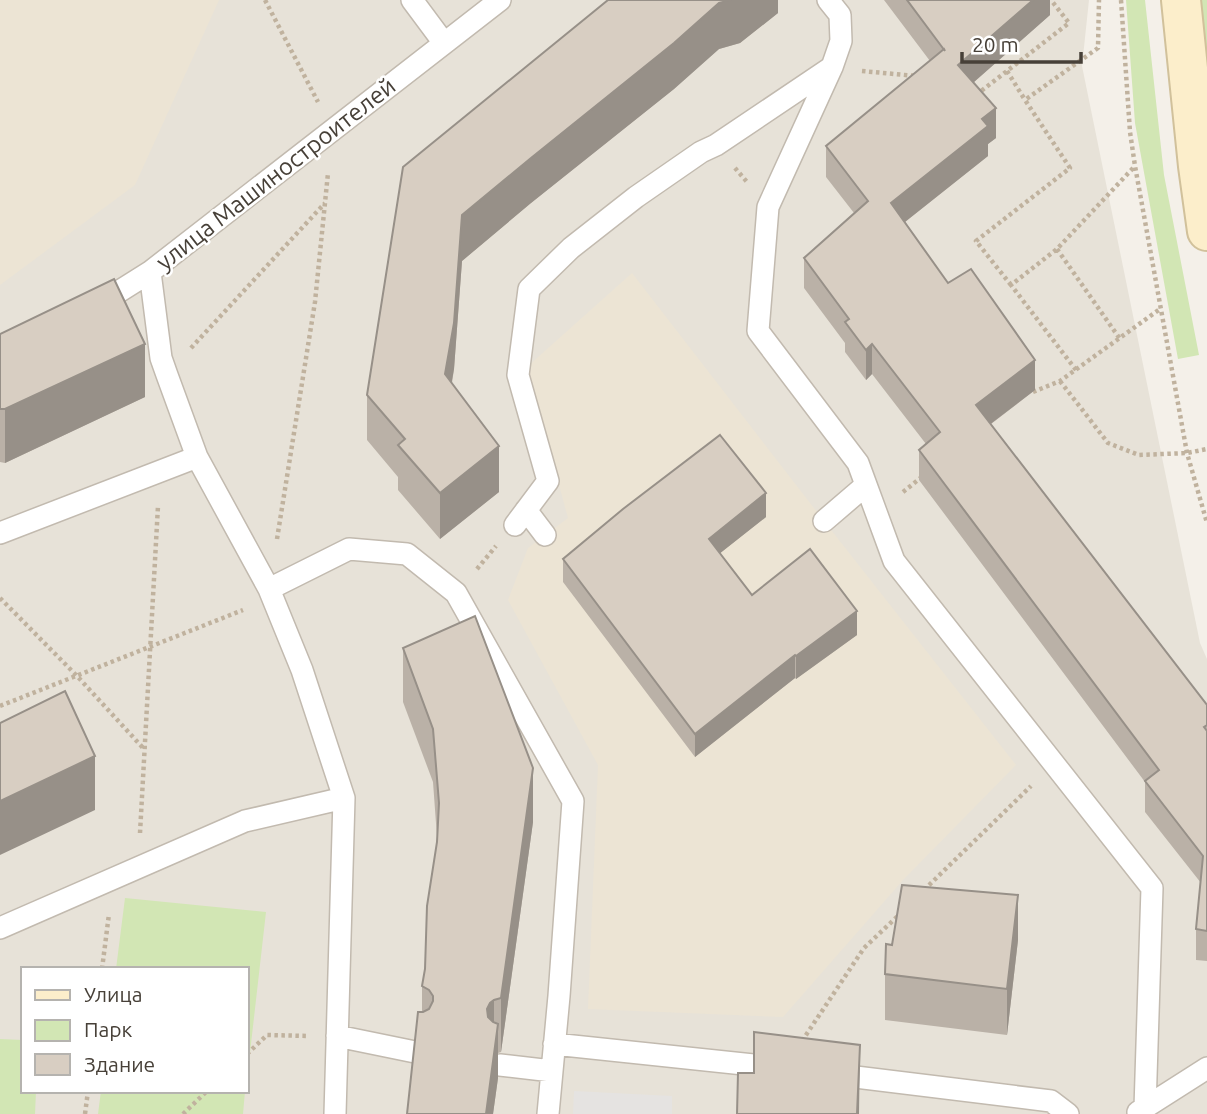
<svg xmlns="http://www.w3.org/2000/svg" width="1207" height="1114" viewBox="0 0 1207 1114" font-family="Ubuntu,sans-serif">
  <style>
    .residential { fill: #e7e2d8; fill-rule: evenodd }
    .education { fill: #ece4d4 }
    .green { fill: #d2e6b4 }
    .parking { fill: #e5e3e1 }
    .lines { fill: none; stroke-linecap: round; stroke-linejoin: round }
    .lane-casing { stroke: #c2baaf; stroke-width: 24 }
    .secondary-casing { stroke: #d1c19b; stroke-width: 42 }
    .path { stroke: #c0b29e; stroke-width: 4.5; stroke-dasharray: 3.5 3.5; stroke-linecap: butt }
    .lane { stroke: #fff; stroke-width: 21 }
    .secondary { stroke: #fceecb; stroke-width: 38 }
    .wall { fill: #bab1a7 }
    .shaded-wall { fill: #979088 }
    .building { fill: #d8cec2; stroke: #979088; stroke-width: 2 }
    .labels { text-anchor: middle; stroke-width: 5; stroke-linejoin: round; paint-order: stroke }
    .street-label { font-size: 24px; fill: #474038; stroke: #fff }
  </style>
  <rect width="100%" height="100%" fill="#f4f0e9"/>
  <path class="residential" d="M0 0H1089L1082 66 1200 643 1207 659V1114H0ZM23 969H247V1091H23Z"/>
  <path class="education" d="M0 0H219L135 185 0 285Z
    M632 273 824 521 1016 765 904 879 783 1017 588 1009 598 765 508 600 528 548 568 518 527 367Z"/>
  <path class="green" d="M1126 0H1145L1164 175 1199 355 1178 359 1135 123Z
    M1198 0H1207V96Z
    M125 898 266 912 247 1079V969H116Z
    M0 1039 23 1040V1091H36L35 1114H0Z
    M101 1091H245L243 1114H98Z"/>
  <path class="parking" d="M574 1091 672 1096V1114H573Z"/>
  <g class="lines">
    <defs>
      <path id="lane" d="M412 0 444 43
        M828 0 840 15 841 41 832 67 768 207 758 331 858 463 894 561 1152 888 1145 1108
        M96 306 150 272
        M526 510 545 535
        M824 521 866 485
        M515 525 548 481 518 375 529 289 571 248 636 197 701 152 716 145 832 67
        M0 533 197 457
        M269 589 349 549 407 554 456 593 573 801 559 996 548 1114
        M0 928 245 821 344 798
        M337 1036 420 1053
        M554 1044 782 1068
        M500 1065 552 1071
        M831 1074 1051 1101 1068 1114
        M1138 1112 1207 1068
        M335 1114 344 798 302 670 269 589 197 457 167 375 161 358 150 272 500 0"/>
      <path id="secondary" d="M1181 0 1198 166 1207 231"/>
    </defs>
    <use href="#lane" class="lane-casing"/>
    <use href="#secondary" class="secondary-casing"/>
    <path class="path" d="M265 0 318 102
      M1121 0 1130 132 1135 166 1187 453 1207 523
      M862 71 916 76
      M1007 71 1025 100
      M976 95 1069 23 1051 0
      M735 168 747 182
      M1057 249 1120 339
      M1011 285 976 241 1070 168 1025 100 1098 48 1099 0
      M191 348 325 203
      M1076 370 1011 285 1057 249 1135 166
      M1060 381 1108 443 1139 455 1187 453 1207 449
      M1033 392 1060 381 1160 309
      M903 492 923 476
      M277 539 315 302 328 173
      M477 569 496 546
      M0 598 77 676 144 749
      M0 706 243 610
      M140 833 158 506
      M924 890 1031 786
      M102 969 109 914
      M802 1041 864 948 901 913
      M247 1054 267 1035 308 1036
      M85 1114 88 1091
      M183 1114 207 1091"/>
    <use href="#lane" class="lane"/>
    <use href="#secondary" class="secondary"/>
  </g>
  <path class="wall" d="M608 0H778V13L740 43 719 49 674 89 531 203 462 261 454 369 452 383 499 492 440 539 398 490V477L367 440V395Z
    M884 0H1050V15L973 83 996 138 988 144V156L905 222 948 283 1035 390 991 424 1207 705V961L1196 960V929L1201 883 1145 812V782L919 480V450L926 444 872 374 866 380 845 352V343L804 288V258L854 213 826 177V146L930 61Z
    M0 334 145 397 5 463 0 462Z
    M766 517 720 553 752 595 857 635 796 679 795 678 695 757 563 582V559Z
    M403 648 533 822 501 1052 498 1053V1078L493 1114H407L422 1012V986L425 969 437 837 433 782 403 702Z
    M1018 940 1007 1035 885 1020V974L892 945Z"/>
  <path class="shaded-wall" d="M731 0H778V13L740 43 719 49 674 89 531 203 462 261 454 369 445 419V374L462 215 531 158 719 3Z
    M1033 0H1050V15L958 96V65Z
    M996 108V138L988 144V156L891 233V203L982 119Z
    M145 344V397L5 463V409Z
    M872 344V374L866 380V350Z
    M1035 360V390L976 435V405Z
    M499 446V492L440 539V493Z
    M766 493V517L709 562V539Z
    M857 611V635L796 679V656Z
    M795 655V678L695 757V734Z
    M95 756V810L0 855V801Z
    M533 768V822L501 1052V998Z
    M1018 895V940L1007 1035V989Z
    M494 1000V1053L498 1024V1078L493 1114H486L487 1009 490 1003Z
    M860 1045 859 1114H857Z"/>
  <path class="building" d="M608 0H731L719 3 674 43 531 158 462 215 454 323 445 374 499 446 440 493 398 445 405 439 367 395 403 167Z
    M907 0H1033L958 65 996 108 982 119 988 126 891 203 948 283 971 269 1035 360 976 405 1207 705V725L1204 727 1207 731V931L1196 929 1203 856 1145 781 1159 770 919 450 940 432 872 344 866 350 845 322 849 319 804 258 868 201 826 146 944 49 945 51Z
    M114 279 145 344 5 409H0V334Z
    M720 435 766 493 709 539 752 595 810 549 857 611 796 656 795 655 695 734 563 559 623 509Z
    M475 616 533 768 501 998 494 1000 490 1003 487 1009 488 1017 493 1022 498 1024 486 1114H407L418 1012H423L429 1009 433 1001V996L429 990 422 986 425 969 427 906 437 842 439 803 433 729 403 648Z
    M65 691 95 756 0 801V723Z
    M902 885 1018 895 1007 989 885 974 886 944 892 945Z
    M754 1032 860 1045 857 1114H737L738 1073H754Z"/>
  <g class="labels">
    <g class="street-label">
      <text transform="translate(276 174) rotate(-38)" y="8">улица Машиностроителей</text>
    </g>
  </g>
  <rect x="21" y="967" width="228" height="126" fill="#ffffff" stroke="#b5b3af" stroke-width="2"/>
  <rect x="35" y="990" width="35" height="10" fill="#fceecb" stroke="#b5b3af" stroke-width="2"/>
  <text x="84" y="1002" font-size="21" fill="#474038">Улица</text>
  <rect x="35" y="1020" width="35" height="21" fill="#d2e6b4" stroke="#b5b3af" stroke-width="2"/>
  <text x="84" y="1037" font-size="21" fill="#474038">Парк</text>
  <rect x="35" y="1054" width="35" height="21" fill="#d8cec2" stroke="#b5b3af" stroke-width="2"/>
  <text x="84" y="1072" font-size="21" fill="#474038">Здание</text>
  <path d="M962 52v10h119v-10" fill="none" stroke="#474038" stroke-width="3.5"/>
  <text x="972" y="52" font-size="21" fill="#474038" stroke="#ffffff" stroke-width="5" paint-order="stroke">20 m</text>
</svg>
